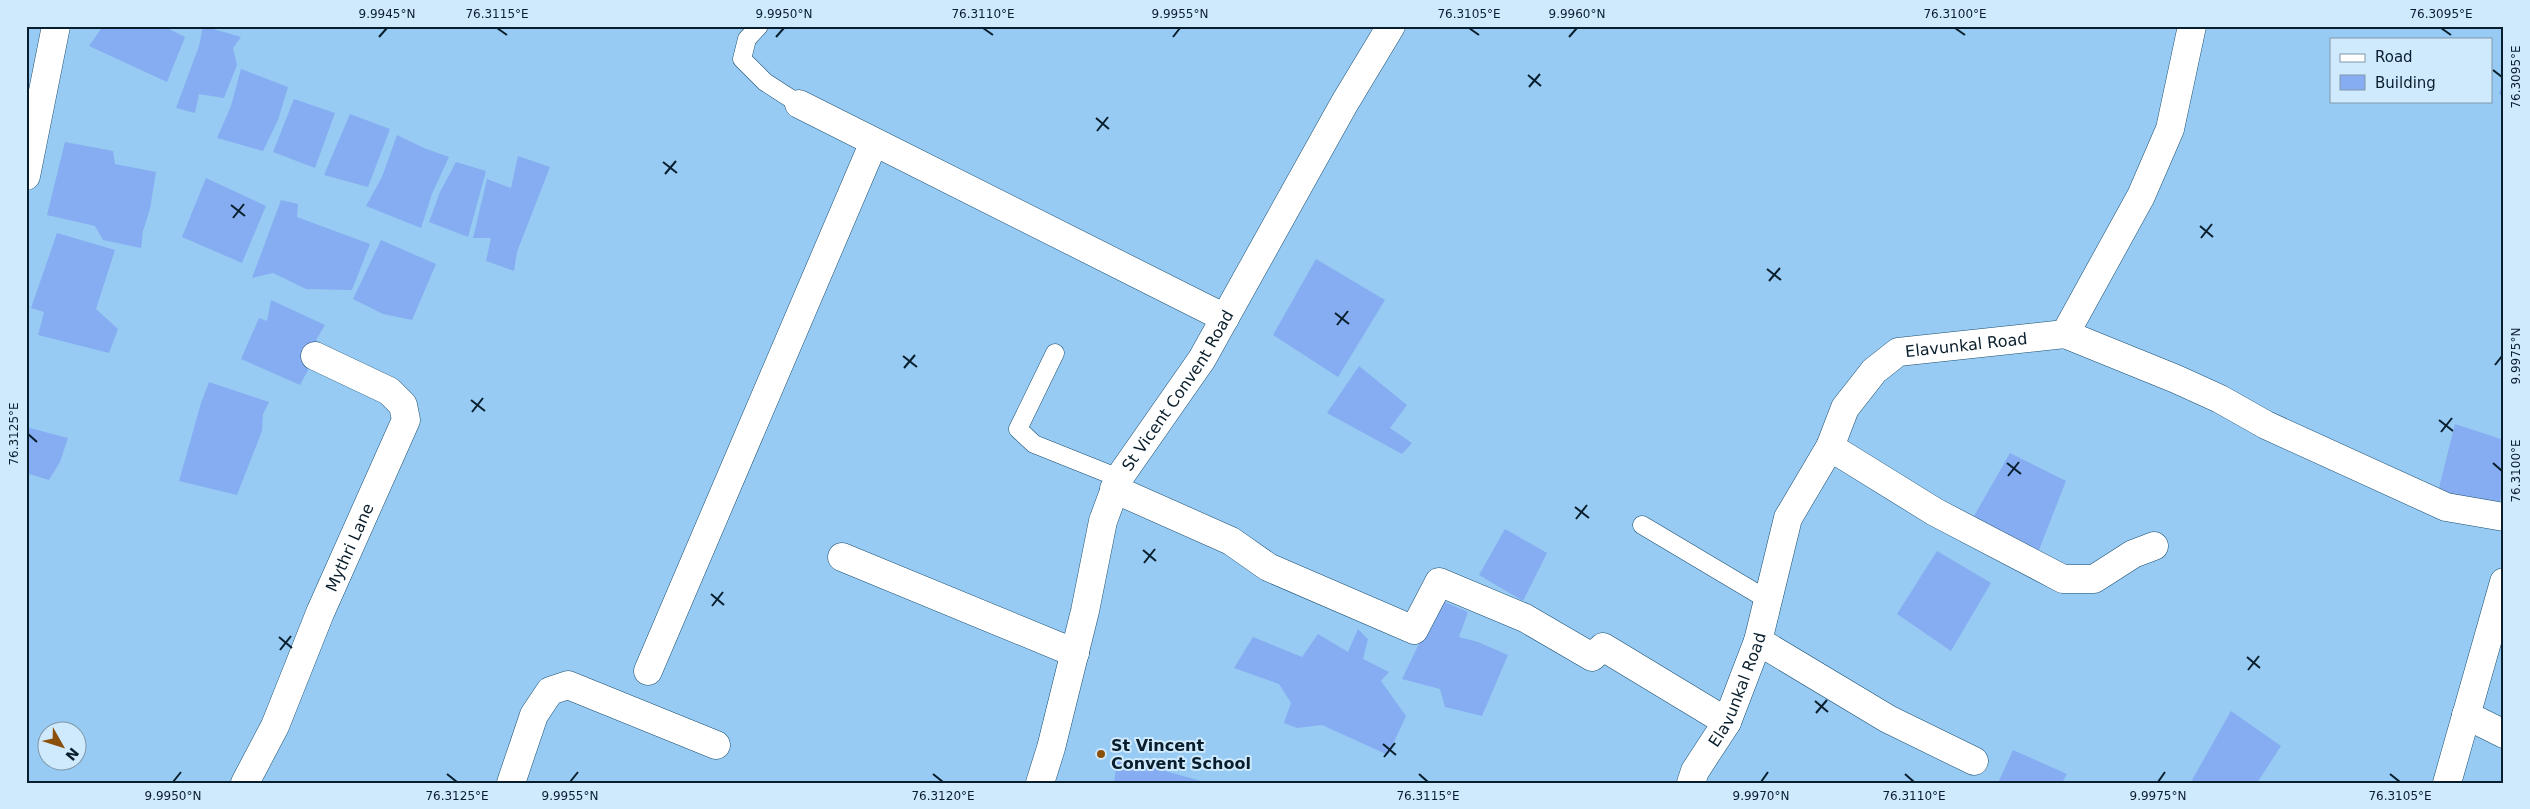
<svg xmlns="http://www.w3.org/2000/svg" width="2530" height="809" viewBox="0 0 2530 809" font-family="'DejaVu Sans',sans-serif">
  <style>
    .building { fill: #86adf1 }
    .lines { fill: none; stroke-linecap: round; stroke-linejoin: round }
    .lane-casing { stroke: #1a4e70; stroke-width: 19 }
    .street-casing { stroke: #1a4e70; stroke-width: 29 }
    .secondary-casing { stroke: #1a4e70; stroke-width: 29 }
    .lane { stroke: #fff; stroke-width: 18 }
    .street { stroke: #fff; stroke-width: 28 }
    .secondary { stroke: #fff; stroke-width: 28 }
    .ticks { fill: none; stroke: #091e2c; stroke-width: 2 }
    .poi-dot { fill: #8c500d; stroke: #cfe9fd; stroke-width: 2 }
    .labels { text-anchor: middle; stroke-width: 4; stroke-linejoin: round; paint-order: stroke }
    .street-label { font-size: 16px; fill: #091e2c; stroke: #cfe9fd }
    .poi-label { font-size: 16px; font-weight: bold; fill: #091e2c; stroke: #cfe9fd; text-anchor: start }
    .neatline { fill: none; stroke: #091e2c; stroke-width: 2 }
    .ticks-label { font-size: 12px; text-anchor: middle; fill: #091e2c }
  </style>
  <rect width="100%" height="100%" fill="#97cbf3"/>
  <path class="building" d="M103 26H163L185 37 167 82 89 46Z
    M203 26 241 37 233 48 237 65 224 98 199 94 195 113 176 108 199 46Z
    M241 69 288 87 278 120 263 151 217 138 231 106Z
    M2503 81H2504V97L2499 94Z
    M294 99 335 113 315 168 273 152Z
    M350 114 390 129 368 187 324 175Z
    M397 135 424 148 449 157 432 194 421 228 366 206 382 177Z
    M65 142 113 151 115 164 156 172 150 209 143 231 141 248 103 240 95 226 47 215Z
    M518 156 550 167 517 252 514 271 486 261 491 238H473L487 179 511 188Z
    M456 162 486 171 468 237 429 222 440 192Z
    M206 178 266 206 242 263 182 237Z
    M281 200 298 204 297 217 370 244 352 290 306 289 273 273 252 278Z
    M57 233 115 250 96 309 118 329 109 353 38 335 44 312 31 308Z
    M381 240 436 264 412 320 383 314 353 299Z
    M1316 259 1385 300 1338 377 1273 335Z
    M271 300 325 325 316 340 321 346 300 385 241 359 259 318 267 321Z
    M1359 366 1407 405 1390 428 1412 443 1402 454 1327 413Z
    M209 382 269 402 263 414 262 431 237 495 179 481 201 403Z
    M2455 424 2504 440V484L2498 508 2438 492Z
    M26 427 68 438 60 462 49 480 26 473Z
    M2010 453 2066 481 2039 550 1970 523Z
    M1505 529 1547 553 1523 601 1479 575Z
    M1937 551 1991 583 1951 651 1897 614Z
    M1440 600 1468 612 1459 637 1478 642 1508 655 1482 716 1445 707 1440 689 1402 679Z
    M1358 629 1368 639 1363 659 1389 672 1381 681 1406 716 1388 755 1322 725 1297 728 1284 723 1291 703 1279 684 1234 668 1253 637 1302 657 1318 634 1348 652Z
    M2231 711 2281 746 2257 783H2196L2192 780Z
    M2013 750 2067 774 2062 783H1998Z
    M1117 762H1134L1208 783H1114Z"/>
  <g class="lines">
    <defs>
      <path id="lane" d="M759 26 747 39 742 59 765 82 799 104
        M1055 353 1018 429 1034 444 1119 478
        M1642 525 1768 600"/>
      <g id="street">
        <path d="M799 104 1225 318"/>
        <path d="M26 176 56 26"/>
        <path d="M2065 334 2176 379 2220 399 2266 425 2446 507 2504 517"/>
        <path d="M1830 447 1935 512 2063 579H2094L2133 554 2154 546"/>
        <path d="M1114 489 1231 541 1268 567 1414 630 1439 582 1525 618 1592 657 1603 647 1727 722"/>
        <path d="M842 557 1075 653"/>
        <path d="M1758 641 1888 719 1974 761"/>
        <path d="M648 671 874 142"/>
        <path d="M2466 715 2504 734"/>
        <path id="s1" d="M245 783 275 726 320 613 406 420 403 405 389 391 315 356"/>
        <path d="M511 783 534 715 550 691 568 685 716 745"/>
        <path id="s2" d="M1040 783 1051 748 1085 611 1103 521 1119 478 1202 359 1344 104 1391 26"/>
        <path id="s3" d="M1691 783 1695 771 1727 722 1758 641 1788 518 1830 447 1845 408 1874 371 1898 352 2065 334 2141 196 2170 129 2192 26"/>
      </g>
      <path id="secondary" d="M2447 783 2504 582"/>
    </defs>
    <use href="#lane" class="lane-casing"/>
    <use href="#street" class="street-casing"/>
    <use href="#secondary" class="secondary-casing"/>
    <use href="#lane" class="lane"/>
    <use href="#street" class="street"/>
    <use href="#secondary" class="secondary"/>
  </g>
  <path class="ticks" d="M497 28 507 35M983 28 993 35M1469 28 1479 35M1955 28 1965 35M2441 28 2451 35M379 37 387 28M776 37 784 28M1173 37 1180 28M1569 37 1577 28M2493 70 2502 77M1528 75 1541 86M1529 87 1540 74M1096 118 1109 129M1097 131 1108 117M663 162 677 173M665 174 676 161M231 205 245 216M233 218 244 204M2200 226 2213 237M2201 238 2212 224M1767 269 1781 280M1769 281 1780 268M1335 313 1349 324M1337 325 1348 311M903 356 917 367M2495 365 2502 356M904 368 915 355M471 400 485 411M472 412 483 398M2439 420 2453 431M2441 432 2452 418M28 434 37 442M2007 463 2021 474M2493 463 2502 471M2008 476 2019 462M1575 507 1589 518M1576 519 1587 505M1143 550 1156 561M1144 563 1155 549M711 594 724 605M712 606 723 592M279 637 292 648M280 650 291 636M2247 657 2260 668M2248 670 2259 656M1815 701 1828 712M1816 713 1827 700M1383 744 1396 755M1384 757 1395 743M447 774 457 782M933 774 943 782M1419 774 1428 782M1905 774 1914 782M2390 774 2400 782M173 782 181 772M570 782 578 772M1761 782 1768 772M2158 782 2165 772"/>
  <circle class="poi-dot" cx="1101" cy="754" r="5"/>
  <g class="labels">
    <g class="street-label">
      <text dy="6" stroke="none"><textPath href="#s3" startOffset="555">Elavunkal Road</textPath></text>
      <text dy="6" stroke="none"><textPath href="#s2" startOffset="421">St Vicent Convent Road</textPath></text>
      <text dy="6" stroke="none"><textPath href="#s1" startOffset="258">Mythri Lane</textPath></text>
      <text dy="6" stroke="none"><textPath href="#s3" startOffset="105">Elavunkal Road</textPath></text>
    </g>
    <g class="poi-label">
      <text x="1111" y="751">St Vincent<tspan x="1111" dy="18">Convent School</tspan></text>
    </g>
  </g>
  <rect width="2530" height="809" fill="none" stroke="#cfe9fd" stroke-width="55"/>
  <rect x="2330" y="38" width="162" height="65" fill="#cfe9fd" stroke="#8098a9"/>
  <rect x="2340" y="54" width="25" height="8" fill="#ffffff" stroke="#8098a9"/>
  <text x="2375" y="62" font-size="15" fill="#091e2c">Road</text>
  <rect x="2340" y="75" width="25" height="15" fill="#86adf1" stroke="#8098a9"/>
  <text x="2375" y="88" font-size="15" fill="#091e2c">Building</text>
  <g transform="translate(62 746) rotate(129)"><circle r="24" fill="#cfe9fd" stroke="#8098a9"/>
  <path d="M0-4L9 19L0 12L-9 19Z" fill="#8c500d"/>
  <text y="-8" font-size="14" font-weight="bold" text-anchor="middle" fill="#091e2c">N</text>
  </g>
  <rect x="28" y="28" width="2474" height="754" class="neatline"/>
  <g class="ticks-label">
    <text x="387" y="18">9.9945°N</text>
    <text x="497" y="18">76.3115°E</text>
    <text x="784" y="18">9.9950°N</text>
    <text x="983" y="18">76.3110°E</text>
    <text x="1180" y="18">9.9955°N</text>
    <text x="1469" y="18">76.3105°E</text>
    <text x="1577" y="18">9.9960°N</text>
    <text x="1955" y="18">76.3100°E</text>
    <text x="2441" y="18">76.3095°E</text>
    <text transform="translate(2516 77) rotate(-90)" y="4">76.3095°E</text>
    <text transform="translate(2516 356) rotate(-90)" y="4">9.9975°N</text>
    <text transform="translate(14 434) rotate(-90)" y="4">76.3125°E</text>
    <text transform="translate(2516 471) rotate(-90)" y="4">76.3100°E</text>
    <text x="173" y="800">9.9950°N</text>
    <text x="457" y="800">76.3125°E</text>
    <text x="570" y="800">9.9955°N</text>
    <text x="943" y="800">76.3120°E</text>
    <text x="1428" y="800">76.3115°E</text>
    <text x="1761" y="800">9.9970°N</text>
    <text x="1914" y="800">76.3110°E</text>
    <text x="2158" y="800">9.9975°N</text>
    <text x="2400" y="800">76.3105°E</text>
  </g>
</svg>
